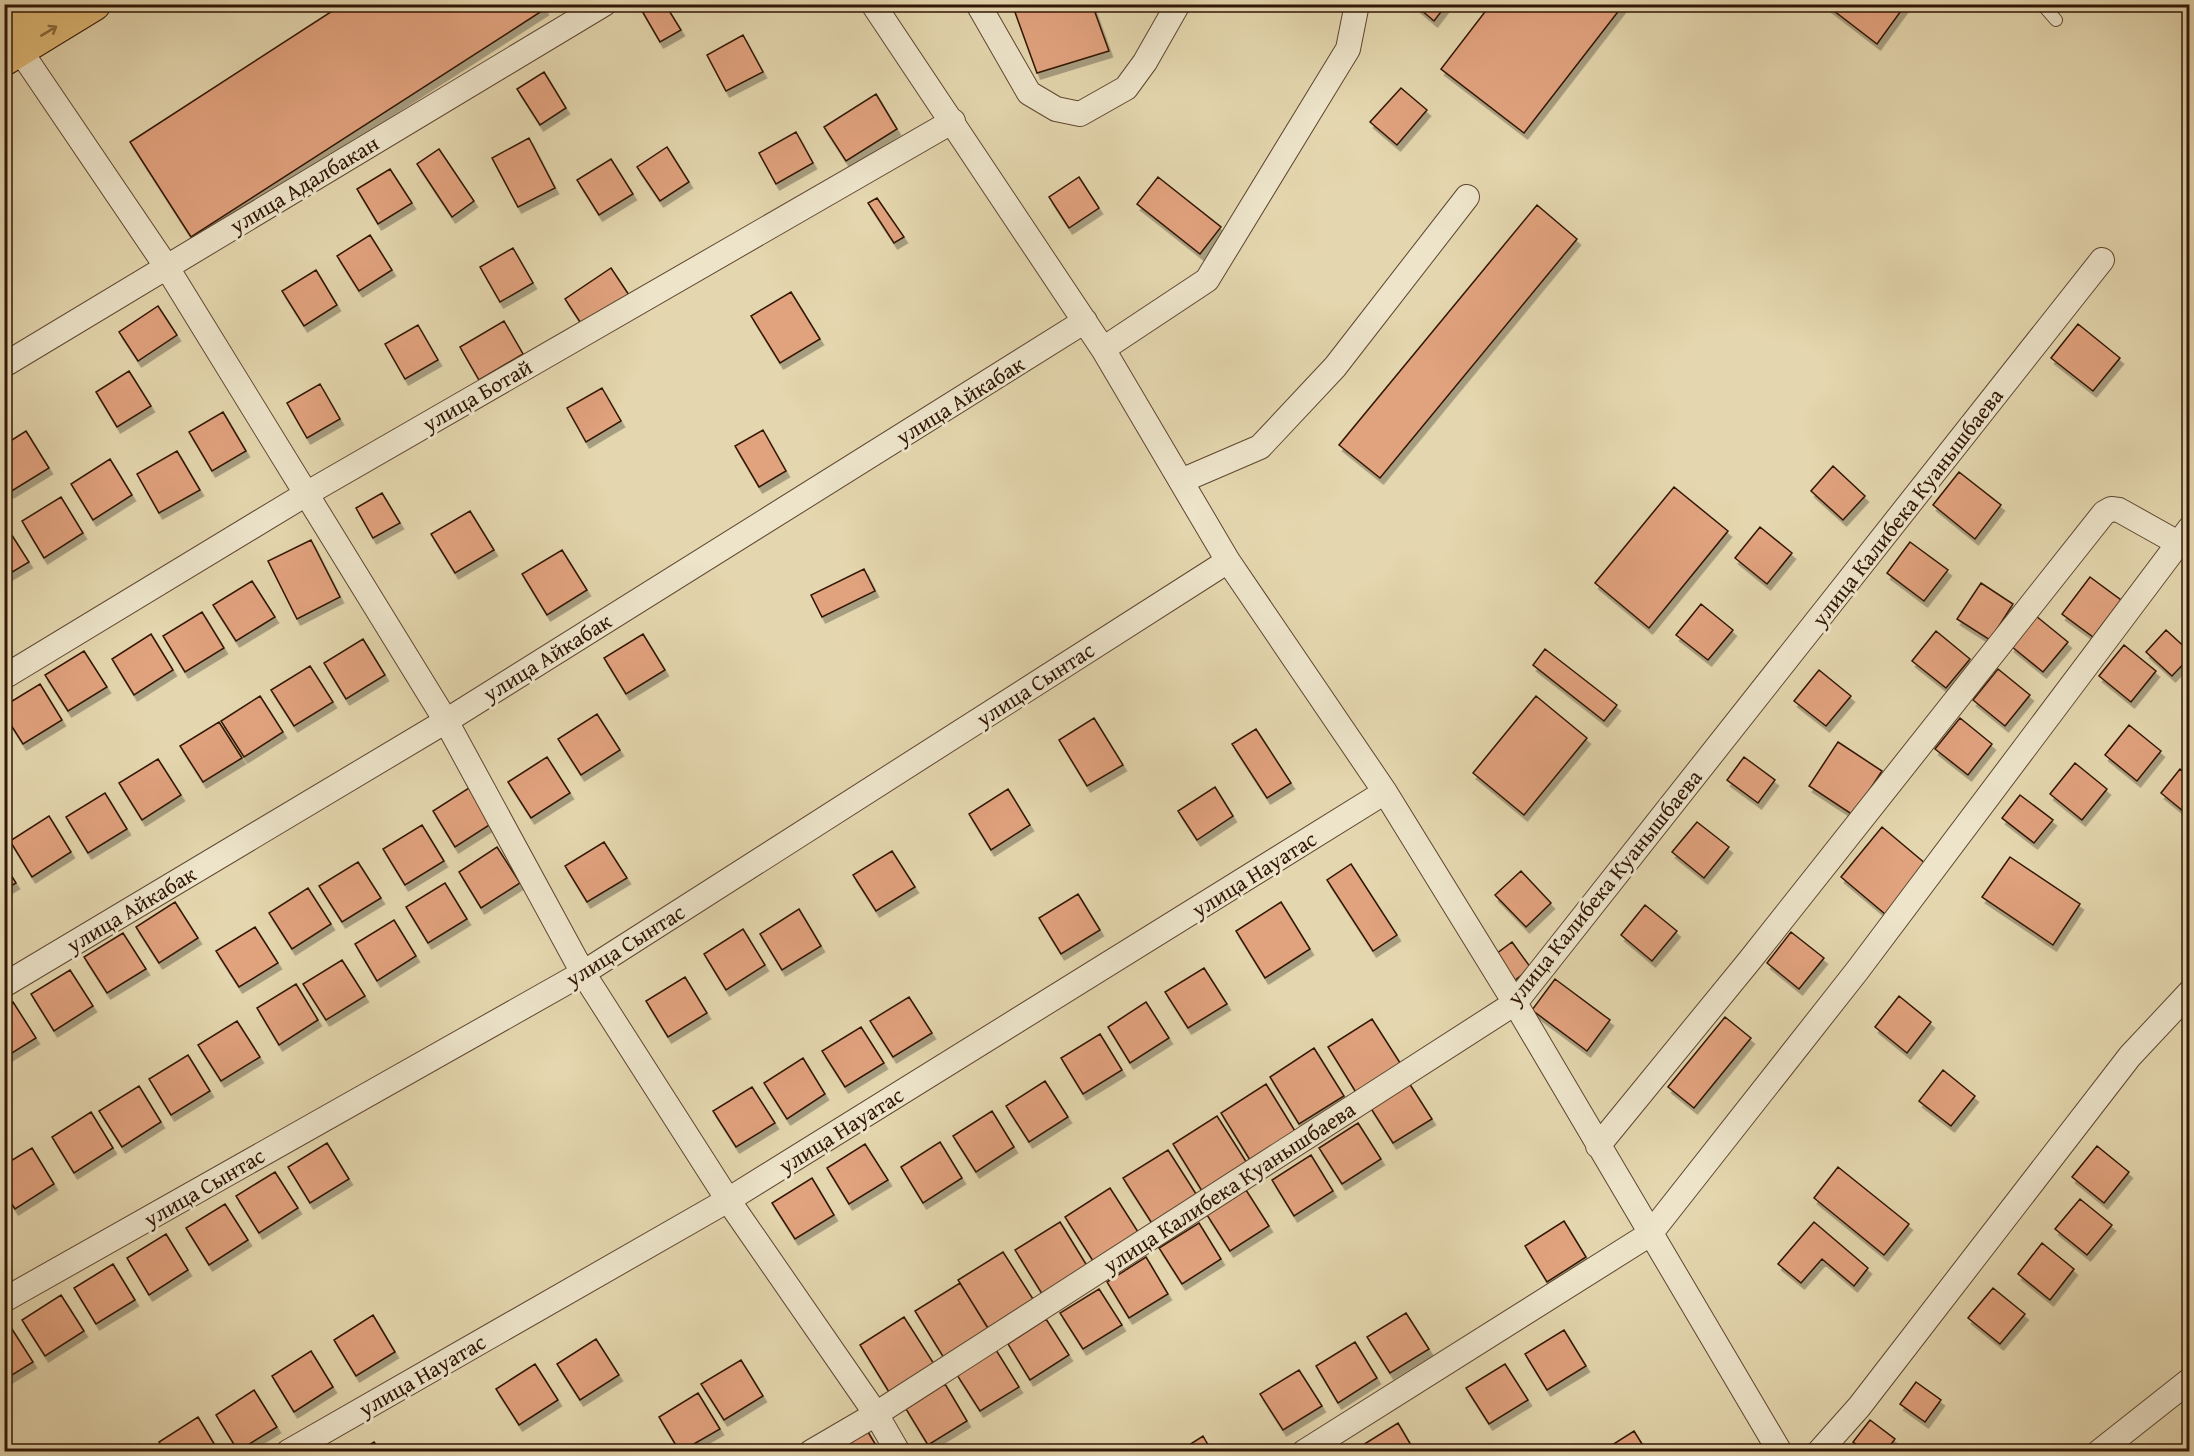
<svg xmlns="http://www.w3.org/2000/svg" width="2194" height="1456" viewBox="0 0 2194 1456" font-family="'Gentium Book Plus',serif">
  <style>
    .building { fill: #e1a27e; stroke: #311606; stroke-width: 1.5; filter: url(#shadow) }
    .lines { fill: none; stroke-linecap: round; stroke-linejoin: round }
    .service-casing { stroke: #5e4630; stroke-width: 14 }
    .minor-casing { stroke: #5e4630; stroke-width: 26 }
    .primary-casing { stroke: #311606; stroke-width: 35 }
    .service { stroke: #ede4ca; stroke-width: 12 }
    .minor { stroke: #ede4ca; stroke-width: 24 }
    .primary { stroke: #e2bb77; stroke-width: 33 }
    .oneway { stroke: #8a683e }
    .labels { text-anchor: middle; stroke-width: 6; stroke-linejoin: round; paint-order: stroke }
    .street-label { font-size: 22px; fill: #311606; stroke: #ede4ca }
  </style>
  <defs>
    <filter id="shadow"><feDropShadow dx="3.5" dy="6" stdDeviation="0" flood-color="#0004"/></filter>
  </defs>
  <rect width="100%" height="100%" fill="#e4d6ae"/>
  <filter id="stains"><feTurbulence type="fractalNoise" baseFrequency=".00333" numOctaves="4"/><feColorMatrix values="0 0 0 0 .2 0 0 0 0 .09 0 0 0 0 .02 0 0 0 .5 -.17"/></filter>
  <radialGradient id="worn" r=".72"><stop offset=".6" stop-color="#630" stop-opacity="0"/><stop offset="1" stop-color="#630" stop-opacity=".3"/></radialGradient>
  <path class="building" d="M343 4H542L545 9 191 237 130 142Z
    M638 4H665L681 30 660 42Z
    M1012 4H1092L1109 51 1037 73Z
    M1414 4H1447L1434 21Z
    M1491 4H1624L1524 133 1441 69Z
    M1825 4H1906L1877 44Z
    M743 35 763 72 726 91 707 55Z
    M544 72 566 108 540 125 517 89Z
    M1401 88 1427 110 1397 145 1370 122Z
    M876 94 897 129 846 161 824 127Z
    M796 132 813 163 776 184 759 153Z
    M529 138 555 188 518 207 492 158Z
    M667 147 689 182 660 201 637 167Z
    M439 149 474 201 452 217 417 164Z
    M611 159 633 194 599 215 577 180Z
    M390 169 412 203 378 224 357 189Z
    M1079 177 1099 208 1069 228 1049 197Z
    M1158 177 1221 227 1200 254 1137 204Z
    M877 198 904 237 894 243 868 203Z
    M1537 205 1577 239 1380 478 1339 445Z
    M370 235 392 270 359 291 337 256Z
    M513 248 533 283 500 302 480 267Z
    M611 268 631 298 584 328 565 299Z
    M316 270 337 305 304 326 282 291Z
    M791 292 820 339 780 363 751 316Z
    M158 306 177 335 138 361 119 332Z
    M504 321 523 354 479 380 460 347Z
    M2078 324 2120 358 2093 391 2051 358Z
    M418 325 438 360 405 379 385 344Z
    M129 371 151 406 117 427 96 392Z
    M320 384 340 419 307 438 287 403Z
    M602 388 621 421 586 442 567 408Z
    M223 412 246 451 212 471 189 432Z
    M763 430 786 471 759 487 735 446Z
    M26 431 49 468 10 492 4 484V445Z
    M177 451 200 490 159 513 137 474Z
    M110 459 132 495 93 520 71 484Z
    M1833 466 1865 496 1843 520 1811 491Z
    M1959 472 2001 505 1975 539 1933 505Z
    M1674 487 1728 531 1649 628 1595 583Z
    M382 493 400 523 373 538 356 508Z
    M61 497 83 533 44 558 22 521Z
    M470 511 494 550 455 573 431 534Z
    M6 526 29 562 4 577V527Z
    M1760 527 1792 553 1767 584 1735 558Z
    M311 540 340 597 297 619 268 561Z
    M1910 542 1948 570 1924 601 1887 573Z
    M562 550 587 590 547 615 522 574Z
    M864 569 875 591 822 617 811 595Z
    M2090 577 2121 600 2093 637 2062 614Z
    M252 581 275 617 236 641 213 605Z
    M1981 583 2013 604 1990 640 1957 619Z
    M1701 604 1733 630 1708 660 1676 635Z
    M202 612 224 648 185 672 163 636Z
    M2036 616 2068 642 2043 672 2011 646Z
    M2166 630 2190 652V657L2172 676 2146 652Z
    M1936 631 1970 659 1946 688 1912 661Z
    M151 634 173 670 134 695 112 659Z
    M643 634 665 670 626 694 604 658Z
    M363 639 385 675 346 699 324 663Z
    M2124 645 2156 671 2131 702 2099 676Z
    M1545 649 1617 705 1604 721 1533 665Z
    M84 651 107 687 68 711 45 675Z
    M310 666 333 702 294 726 271 690Z
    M1998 669 2030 695 2005 726 1973 700Z
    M1819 670 1851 696 1826 726 1794 701Z
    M40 684 62 720 23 744 4 714V706Z
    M260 696 283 732 244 757 221 721Z
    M1536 696 1587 738 1524 815 1473 773Z
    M597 714 620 750 581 775 558 739Z
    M1094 718 1123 765 1087 786 1059 740Z
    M1960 718 1992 744 1968 775 1935 749Z
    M219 722 242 758 203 782 180 746Z
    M2129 725 2161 751 2137 781 2105 755Z
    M1256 729 1291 783 1267 798 1232 744Z
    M1838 742 1882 771 1853 815 1809 786Z
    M547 757 570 793 531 818 508 782Z
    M1744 757 1775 780 1758 803 1727 780Z
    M158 759 181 795 142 820 119 783Z
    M2075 763 2107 789 2082 820 2050 794Z
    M2180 769 2190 777V803L2183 811 2161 793Z
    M472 786 494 822 455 847 433 811Z
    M1215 787 1233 816 1197 840 1178 811Z
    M1008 789 1030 825 991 850 969 814Z
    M105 793 127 829 88 853 66 817Z
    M2020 795 2053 820 2034 843 2002 818Z
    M49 816 71 852 32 877 10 841Z
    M1697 822 1729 847 1704 878 1672 852Z
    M422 825 444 861 405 885 383 849Z
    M1882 827 1926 864 1885 914 1841 877Z
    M604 842 627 878 587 902 565 866Z
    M497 847 520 883 481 908 459 872Z
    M892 851 915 887 876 911 853 875Z
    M2010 857 2080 904 2053 945 1982 897Z
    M358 862 381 898 342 922 319 886Z
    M4 864 16 883 4 890Z
    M1351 864 1397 935 1373 951 1327 880Z
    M1521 871 1551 903 1526 927 1495 895Z
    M445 883 467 919 428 943 406 907Z
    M308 888 331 924 292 949 269 913Z
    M1078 894 1100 930 1061 954 1039 918Z
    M175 902 198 938 159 963 136 927Z
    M1281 902 1310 949 1265 978 1236 931Z
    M1645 905 1677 931 1652 961 1621 935Z
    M799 909 821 946 782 970 760 934Z
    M394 920 416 956 377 981 355 944Z
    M255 927 278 963 239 987 216 951Z
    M743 929 765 965 726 990 704 954Z
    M1791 932 1824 958 1799 989 1767 963Z
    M123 933 146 969 107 993 84 957Z
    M1512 942 1531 968 1515 980 1496 954Z
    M342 960 365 996 326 1020 303 984Z
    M1204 968 1227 1004 1188 1028 1165 992Z
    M70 970 93 1006 54 1031 31 994Z
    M685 977 707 1013 668 1037 646 1001Z
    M1555 979 1610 1020 1587 1051 1532 1010Z
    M296 984 318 1020 279 1045 257 1008Z
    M1899 996 1931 1022 1907 1053 1875 1027Z
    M909 997 932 1033 893 1057 870 1021Z
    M13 1002 36 1038 4 1058V1007Z
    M1146 1002 1169 1038 1130 1063 1108 1027Z
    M1725 1017 1751 1038 1694 1108 1668 1087Z
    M1372 1019 1402 1066 1357 1094 1328 1047Z
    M237 1021 260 1057 221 1081 198 1045Z
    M861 1027 884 1063 845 1087 822 1051Z
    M1100 1034 1122 1070 1083 1094 1061 1058Z
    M1314 1048 1344 1096 1299 1124 1270 1077Z
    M188 1055 210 1091 171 1115 149 1079Z
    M803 1058 825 1094 787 1119 764 1083Z
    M1943 1070 1975 1096 1951 1126 1919 1101Z
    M1045 1081 1068 1117 1029 1142 1006 1106Z
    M1409 1083 1432 1119 1393 1143 1370 1107Z
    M1266 1084 1295 1131 1250 1160 1221 1113Z
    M139 1086 161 1122 122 1147 99 1111Z
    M752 1087 775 1123 736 1147 713 1111Z
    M992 1111 1014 1147 976 1172 953 1136Z
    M91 1112 113 1148 74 1173 52 1137Z
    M1217 1116 1247 1163 1202 1191 1173 1144Z
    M1358 1123 1381 1159 1342 1184 1319 1148Z
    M940 1142 962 1178 923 1203 901 1167Z
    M327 1143 349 1179 310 1203 288 1167Z
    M865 1144 888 1180 849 1204 827 1168Z
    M2097 1146 2129 1172 2104 1203 2072 1177Z
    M32 1148 54 1184 15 1209 4 1192V1165Z
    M1168 1150 1198 1197 1153 1225 1123 1178Z
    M1311 1155 1333 1191 1294 1216 1272 1180Z
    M1838 1167 1909 1224 1884 1255 1814 1198Z
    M275 1172 298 1208 259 1233 236 1196Z
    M812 1178 834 1215 795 1239 772 1203Z
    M1110 1188 1140 1235 1095 1264 1065 1217Z
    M1246 1190 1269 1226 1230 1251 1207 1215Z
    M2080 1199 2112 1225 2087 1255 2055 1229Z
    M225 1204 248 1240 209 1265 186 1228Z
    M1564 1221 1586 1257 1547 1282 1525 1246Z
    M1060 1222 1089 1269 1044 1297 1015 1250Z
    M1814 1222 1868 1268 1854 1286 1822 1259 1801 1283 1778 1264Z
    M1199 1223 1221 1259 1182 1284 1159 1248Z
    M166 1234 188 1270 149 1295 127 1258Z
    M2042 1243 2074 1269 2050 1300 2018 1274Z
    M1003 1252 1033 1299 988 1328 958 1280Z
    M1146 1257 1168 1294 1129 1318 1107 1282Z
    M113 1264 135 1300 96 1324 74 1288Z
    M960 1283 989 1330 944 1358 915 1311Z
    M1993 1288 2025 1314 2000 1344 1968 1318Z
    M1099 1289 1122 1325 1083 1349 1060 1313Z
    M61 1295 84 1331 45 1356 22 1320Z
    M1406 1313 1429 1349 1390 1373 1367 1337Z
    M373 1315 395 1352 356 1376 334 1340Z
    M904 1317 934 1364 889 1392 860 1345Z
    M1046 1319 1069 1355 1030 1380 1008 1344Z
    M10 1326 33 1362 4 1380V1329Z
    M1564 1330 1586 1366 1547 1390 1525 1354Z
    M596 1339 619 1375 580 1400 557 1364Z
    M1355 1342 1377 1378 1338 1403 1316 1366Z
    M996 1350 1019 1387 980 1411 957 1375Z
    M311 1351 333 1387 294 1412 272 1376Z
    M741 1360 763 1396 724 1420 701 1384Z
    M535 1364 558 1400 519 1425 496 1389Z
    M1505 1364 1528 1400 1489 1424 1466 1388Z
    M1299 1370 1322 1406 1283 1430 1260 1394Z
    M1916 1382 1941 1400 1925 1422 1900 1404Z
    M945 1384 967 1421 928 1445 906 1409Z
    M254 1390 277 1427 238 1451 216 1415Z
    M698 1393 720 1429 680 1452 659 1417Z
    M198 1417 219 1452H165L159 1442Z
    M1870 1420 1895 1439 1885 1452H1867L1853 1442Z
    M1398 1423 1415 1452H1361L1358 1448Z
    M865 1427 880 1452H826Z
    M1634 1431 1647 1452H1601Z
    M1203 1436 1212 1452H1178Z
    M374 1442 380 1452H358Z"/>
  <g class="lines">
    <defs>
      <path id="service" d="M2042 4 2056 20"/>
      <path id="minor" d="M873 4 1103 349 1228 561 1385 792 1515 1003 1780 1452
        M978 4 1029 93 1056 109 1080 114 1126 88 1145 62 1178 4
        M19 49 166 266 446 721 583 973 728 1200 876 1414 898 1452
        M1103 349 1207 280 1348 49 1357 4
        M4 365 604 4
        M1181 481 1260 447 1335 367 1467 197
        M4 677 306 494 953 121
        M4 985 446 721 1085 321
        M1598 1146 1750 960 2104 513 2111 509 2119 510 2178 543
        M4 1300 583 973 1228 561
        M288 1452 728 1200 1385 792
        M811 1452 876 1414 1515 1003 2102 260
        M1304 1452 1650 1234 1857 971 2190 528
        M1819 1452 1859 1407 2130 1056 2190 992
        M2099 1452 2190 1380"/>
      <path id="primary" d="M4 30 46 4
        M4 59 94 4"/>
    </defs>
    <use href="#service" class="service-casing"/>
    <use href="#minor" class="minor-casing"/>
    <use href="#primary" class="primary-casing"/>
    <use href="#service" class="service"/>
    <use href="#minor" class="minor"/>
    <use href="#primary" class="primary"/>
  </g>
  <defs><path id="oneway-shaft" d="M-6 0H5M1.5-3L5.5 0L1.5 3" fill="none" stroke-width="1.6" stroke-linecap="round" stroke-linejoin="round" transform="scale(1.5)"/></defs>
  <use class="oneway" href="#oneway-shaft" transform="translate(49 31) rotate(-31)"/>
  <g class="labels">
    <g class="street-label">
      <text transform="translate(304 184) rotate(-31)" y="8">улица Адалбакан</text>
      <text transform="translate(477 395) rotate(-30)" y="8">улица Ботай</text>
      <text transform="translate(960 400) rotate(-32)" y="8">улица Айкабак</text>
      <text transform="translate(1907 507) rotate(-52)" y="8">улица Калибека Куанышбаева</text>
      <text transform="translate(547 657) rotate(-32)" y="8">улица Айкабак</text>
      <text transform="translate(1035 684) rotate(-33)" y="8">улица Сынтас</text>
      <text transform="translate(1254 874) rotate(-32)" y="8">улица Науатас</text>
      <text transform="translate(1604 887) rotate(-51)" y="8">улица Калибека Куанышбаева</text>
      <text transform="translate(131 909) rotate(-31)" y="8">улица Айкабак</text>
      <text transform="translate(625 945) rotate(-32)" y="8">улица Сынтас</text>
      <text transform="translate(841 1130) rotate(-32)" y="8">улица Науатас</text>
      <text transform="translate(204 1187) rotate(-30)" y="8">улица Сынтас</text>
      <text transform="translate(1229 1187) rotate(-33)" y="8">улица Калибека Куанышбаева</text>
      <text transform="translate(422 1375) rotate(-30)" y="8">улица Науатас</text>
    </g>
  </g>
  <rect width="2194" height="1456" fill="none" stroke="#e4d6ae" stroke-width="24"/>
  <rect x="6" y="6" width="2182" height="1444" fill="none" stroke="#311606" stroke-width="3"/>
  <rect x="12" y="12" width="2170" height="1432" fill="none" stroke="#311606" stroke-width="1.5"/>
  <rect width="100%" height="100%" filter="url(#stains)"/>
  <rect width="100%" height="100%" fill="url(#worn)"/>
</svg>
